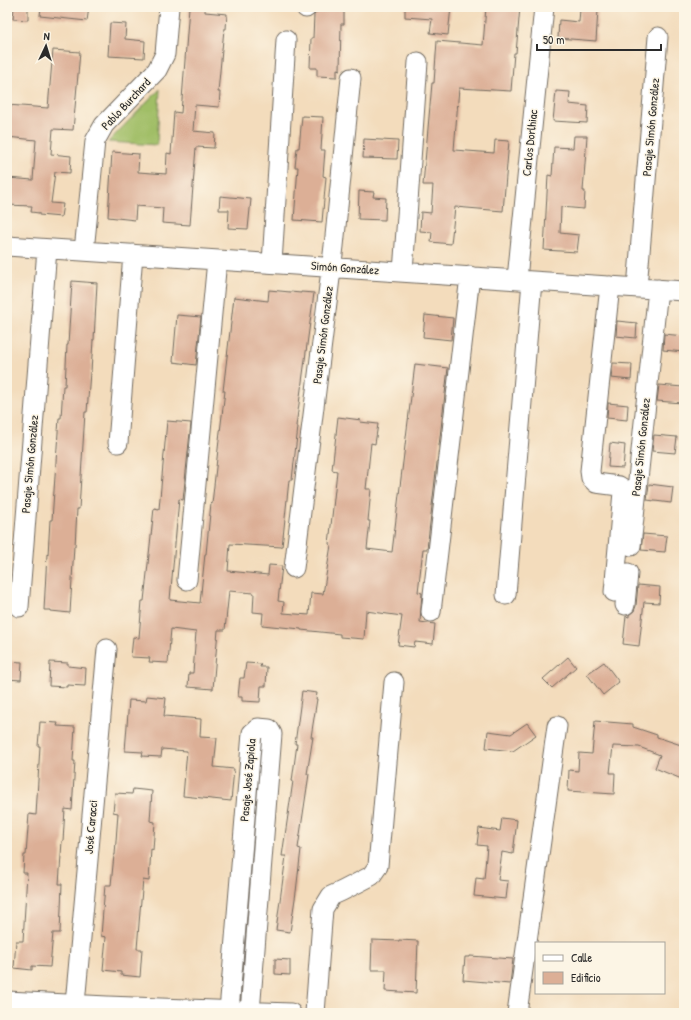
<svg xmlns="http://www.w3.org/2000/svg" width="691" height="1020" viewBox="0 0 691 1020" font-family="'Patrick Hand',sans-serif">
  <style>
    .green { fill: #a0be66; stroke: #667448 }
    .building { fill: #dcaf96 }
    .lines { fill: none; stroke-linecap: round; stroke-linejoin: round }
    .minor-casing { stroke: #71695e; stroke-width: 21 }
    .minor { stroke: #fff; stroke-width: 19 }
    .labels { text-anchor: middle; stroke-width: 3; stroke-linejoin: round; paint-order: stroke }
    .street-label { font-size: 12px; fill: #2b2b2b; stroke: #fcf5e5 }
  </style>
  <rect width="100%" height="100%" fill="#fcf5e5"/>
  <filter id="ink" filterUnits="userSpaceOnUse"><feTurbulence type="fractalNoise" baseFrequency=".025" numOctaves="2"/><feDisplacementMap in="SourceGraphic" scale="8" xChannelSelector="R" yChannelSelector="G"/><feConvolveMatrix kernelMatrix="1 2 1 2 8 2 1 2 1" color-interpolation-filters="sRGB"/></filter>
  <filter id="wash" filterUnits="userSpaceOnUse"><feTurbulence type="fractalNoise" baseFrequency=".012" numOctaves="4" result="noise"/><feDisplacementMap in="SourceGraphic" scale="16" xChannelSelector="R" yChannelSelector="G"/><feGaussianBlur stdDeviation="0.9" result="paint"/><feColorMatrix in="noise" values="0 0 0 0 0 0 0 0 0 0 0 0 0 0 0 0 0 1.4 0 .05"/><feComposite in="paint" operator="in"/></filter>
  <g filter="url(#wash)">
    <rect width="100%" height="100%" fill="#f3dcbc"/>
    <path class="green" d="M160 89 157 145 108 142Z"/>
    <g id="blocks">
      <path class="building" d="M14 7H28V20L13 19Z
        M41 7H89L87 21 40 16Z
        M189 7H205V12L227 14 226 29H224L218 92H220L219 107 195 105 193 131 215 133 214 148 196 147 190 225 162 223 163 208 136 206 135 220 108 217 112 152 139 154 138 172 166 174 167 153 171 154 174 112 181 113Z
        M317 7H344V24H341L340 70 337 69V77L317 76V68H310L311 38H313L314 15 316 13Z
        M405 7H451L448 35 430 33 432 19 405 17Z
        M486 7H520L516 53H514L511 91 459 88 454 150 494 153 495 140 509 141 503 211 455 207 451 244 431 242 432 232 420 231 421 212 431 213 433 185H423L432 83H434L437 41 483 45Z
        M580 9 598 10 596 41 558 38 559 20 579 22Z
        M110 23 126 24 125 39 145 41 144 58 108 56Z
        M53 50 80 52 73 130 53 129 51 154 71 156 70 173 55 172 51 203 63 204 61 217 39 215V213L31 212 32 206 7 205V178L33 180 36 140 7 137V105L48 108Z
        M556 91 570 92 569 104 588 106 587 123 553 121Z
        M302 116 323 117 321 150H325L323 176 326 177 322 222 294 220 298 167H295L297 148H299Z
        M574 136H587L583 191H585L584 209 561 207 560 233 579 235 577 252 544 250 548 175 552 176 554 147 573 148Z
        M364 139 398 141 397 159 363 158Z
        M359 191 374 192 373 197 386 198 385 220 358 219Z
        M220 196 251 199 248 229 228 228 229 210H219Z
        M72 281 97 283 94 340H93L91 372H90L87 412H85L79 509H77L75 546H74L70 613 51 611V610H44L47 554 48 555 50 520H52L59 418H61L63 386H65L67 345H68Z
        M269 290 301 293V292L314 293 296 426 298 427 292 480H289L282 547 230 544 228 571 268 575 269 565 282 566 278 601 284 602 283 613 309 615 311 593 323 594 331 545 329 544 337 471 332 470 338 417 361 420 360 422 378 424 375 444 371 443 366 489H371L368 521H370L367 549 392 552 415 364 448 368 427 549H423L418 592 422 593 420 622 435 624 433 644 415 642 414 647 398 645 402 616 366 611 364 639 340 637V634L301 630V629L262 625 263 613 253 612 254 593 229 591 225 630H218L213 689 188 687 189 673H193L196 632 171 629 168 663 149 662 150 658 131 657 133 637 139 638 142 601H144L154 508 159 509 167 421 191 423 183 500 179 499 170 600 200 603 205 554H206L211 503 212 504 219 440 225 391H223L234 297 268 301Z
        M177 315 201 317 196 365 173 362Z
        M425 315 453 318 451 340 423 337Z
        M617 321 637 323 636 338 616 336Z
        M664 334 684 336V352L663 350Z
        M613 363 632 364 631 380 611 378Z
        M659 385 683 387 682 403 657 401Z
        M608 403 628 405 627 420 607 418Z
        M654 435 677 437 675 453 652 451Z
        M610 443 625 445 623 468 608 467Z
        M649 484 673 487 671 503 647 500Z
        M643 534 667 536 665 552 641 550Z
        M638 585 660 587 659 603 644 602 639 646 623 644 626 616 629 617V615L634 611 636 606Z
        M568 657 576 667 552 688 543 679Z
        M7 661 22 662 21 680 7 679Z
        M50 662 68 663V666L86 668 85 686 67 685V687L49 686Z
        M604 662 619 682 603 695 587 674Z
        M246 663 261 664 260 667H267L266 686H261L260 702 242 701V697H238L240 678H244Z
        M302 691 317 693 316 699H317L311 737H313L307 774H309L298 848 301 849 296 892 290 932 276 930 286 856H282L293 781H292L297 744H295Z
        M147 696 166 698 164 716 201 719 200 737 217 738 214 767 234 769 231 801 183 796 187 751 162 749 161 757 142 756 143 752 125 751 129 700 146 701Z
        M595 721 633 724V727L657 735V737L684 746V780L655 768 660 755 639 747 613 746 610 773H615L614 794 568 791 569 770 578 771 579 753 592 754Z
        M40 722 58 723 57 726 75 727 73 761H75L72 810 65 809 63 841H62L59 884H62L60 933H53L50 967 32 966V970L14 968 16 941H23L27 873H23L24 855H26L29 814 36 815 40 746H38Z
        M527 723 536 735 513 751 486 748 488 731 511 734Z
        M133 789 152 791 150 821 155 822 153 850 151 849 149 881 143 880 140 911 137 949H142L140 977 121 975V972L103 970 106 937 101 936 105 885H111L114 855H115L118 813 113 812 115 793 132 794Z
        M502 818 517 820 513 854 502 852 498 880 508 881 506 899 474 896 476 878 484 879 487 846 477 845 479 828 500 831Z
        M372 940 399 941V940L418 941 416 993 385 991 386 970H371Z
        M470 956 513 959 510 984 463 980 465 957H470Z
        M275 959 290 960V975L275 974Z"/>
    </g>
  </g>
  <g filter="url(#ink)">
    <use href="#blocks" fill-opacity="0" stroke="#71695e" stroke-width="1"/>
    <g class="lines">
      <defs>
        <path id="minor" d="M306 8V7
          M7 246 684 291
          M84 251 95 141 104 125 157 70 165 54 169 7
          M272 263 286 40
          M403 272 418 62
          M517 279 544 7
          M610 286 590 471 591 478 596 483 619 486 622 488 623 492 614 592
          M637 288 658 37
          M118 443 133 254
          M631 546 658 289
          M294 568 334 246 351 78
          M187 580 217 260
          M506 595 532 281
          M625 605 628 573
          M19 607 47 249
          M431 612 470 276
          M7 1001 107 1006 291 1013
          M75 1004 107 649
          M229 1011 252 733 258 728 269 729 272 734 250 1012
          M315 1013 323 909 331 896 342 891 371 876 378 866 394 682
          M517 1013 557 726"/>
      </defs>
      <use href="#minor" class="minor-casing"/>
      <use href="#minor" class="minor"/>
    </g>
  </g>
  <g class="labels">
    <g class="street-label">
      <text transform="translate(126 104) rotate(-47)" y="4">Pablo Burchard</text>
      <text transform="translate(651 127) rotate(-85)" y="4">Pasaje Simón González</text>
      <text transform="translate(530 143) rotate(-84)" y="4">Carlos Dorlhiac</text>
      <text transform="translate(345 268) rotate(4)" y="4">Simón González</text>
      <text transform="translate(323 335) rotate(-83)" y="4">Pasaje Simón González</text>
      <text transform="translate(641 447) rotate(-84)" y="4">Pasaje Simón González</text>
      <text transform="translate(30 464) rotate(-85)" y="4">Pasaje Simón González</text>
      <text transform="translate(248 780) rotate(-85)" y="4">Pasaje José Zapiola</text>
      <text transform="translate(91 827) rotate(-85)" y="4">José Caracci</text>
    </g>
  </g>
  <rect width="691" height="1020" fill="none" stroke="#fcf5e5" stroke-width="24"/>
  <rect x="535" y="942" width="130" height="52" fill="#fcf5e5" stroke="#a8a49b"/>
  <rect x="543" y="955" width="20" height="6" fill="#ffffff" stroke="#a8a49b"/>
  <text x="571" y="962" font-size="12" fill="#2b2b2b">Calle</text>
  <rect x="543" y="972" width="20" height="12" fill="#dcaf96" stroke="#a8a49b"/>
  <text x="571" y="982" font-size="12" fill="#2b2b2b">Edificio</text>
  <g transform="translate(46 46) rotate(4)" stroke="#fcf5e5" stroke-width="3" paint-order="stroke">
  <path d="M0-3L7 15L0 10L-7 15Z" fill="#2b2b2b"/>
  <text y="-6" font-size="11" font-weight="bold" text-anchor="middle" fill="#2b2b2b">N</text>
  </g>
  <path d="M537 44v6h124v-6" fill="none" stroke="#2b2b2b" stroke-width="2"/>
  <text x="543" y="44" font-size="12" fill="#2b2b2b" stroke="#fcf5e5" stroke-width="3" paint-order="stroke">50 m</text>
</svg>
